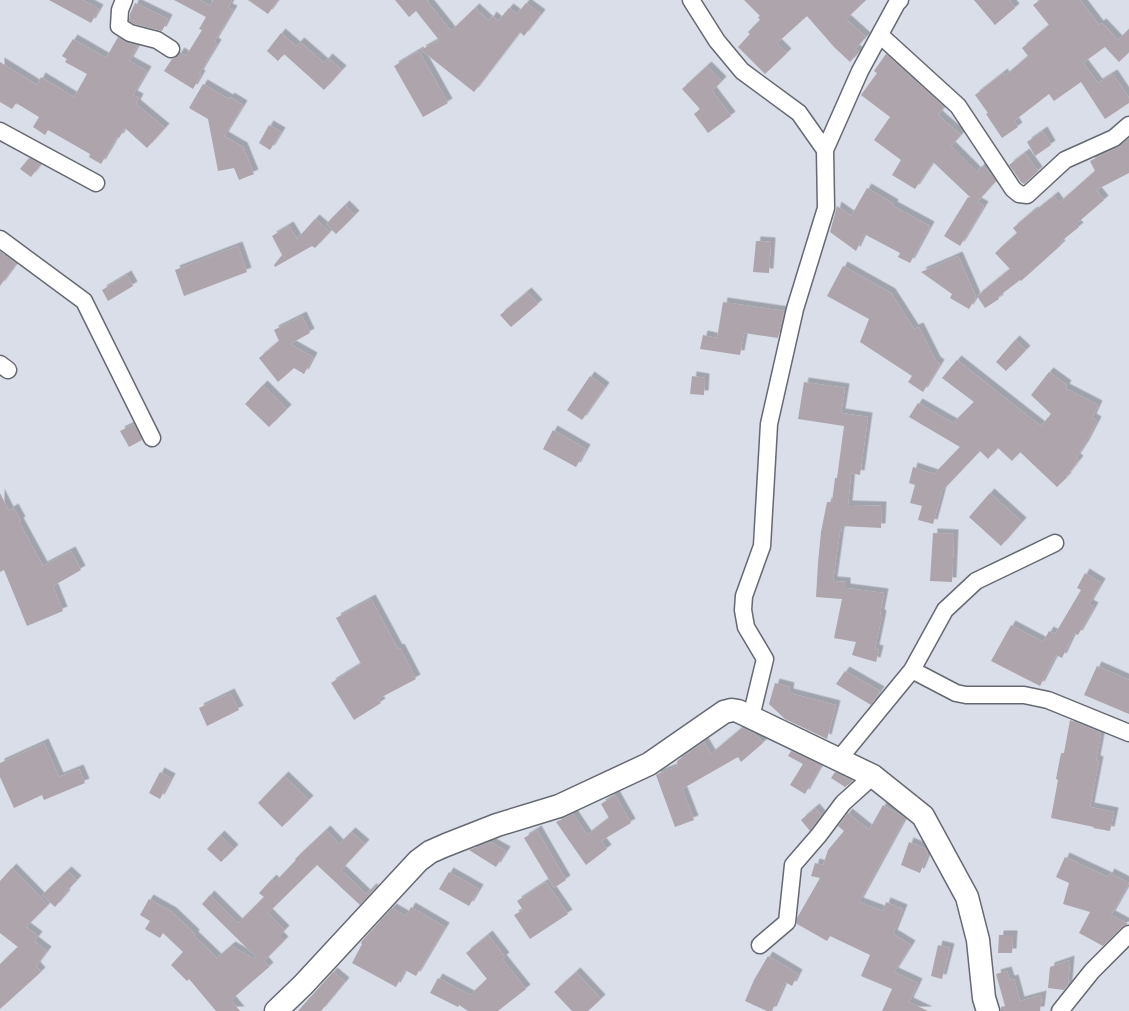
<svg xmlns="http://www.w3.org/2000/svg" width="1129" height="1011" viewBox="0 0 1129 1011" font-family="Roboto,sans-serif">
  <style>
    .building { fill: #aea4ab; filter: url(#shadow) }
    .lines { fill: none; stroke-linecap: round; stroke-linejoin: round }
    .street-casing { stroke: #656972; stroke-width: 19 }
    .secondary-casing { stroke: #656972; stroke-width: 25 }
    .street { stroke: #fff; stroke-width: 16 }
    .secondary { stroke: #fff; stroke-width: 22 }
  </style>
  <defs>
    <filter id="shadow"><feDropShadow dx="4.5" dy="-4.5" stdDeviation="0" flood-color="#0004"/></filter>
  </defs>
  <rect width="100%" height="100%" fill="#dadee9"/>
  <path class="building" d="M49 0H82L99 9 91 23Z
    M174 0H200L210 6 213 0H232L228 8 233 10 214 42 217 44 199 74 201 75 193 89 164 71 172 59 176 58 180 52 186 56 202 30 199 29 206 17Z
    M248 0H278L268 14Z
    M395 0H429L427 1 451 31 475 8 489 21 492 16 498 21 509 8 517 14 526 3 541 14 524 36 520 32 474 92 421 50 439 40 416 11 409 17Z
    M744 0H866L846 19 866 37 855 49 859 52 850 62 834 47 807 16 777 43 787 53 765 74 738 47 750 34 748 32 760 20 758 17 760 16Z
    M974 0H1009L1015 8 995 25Z
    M1040 0H1080L1099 25 1102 23 1118 40 1129 29V52L1119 62 1105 47 1083 63 1098 83 1113 74 1129 98V103L1105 119 1081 82 1054 101 1049 94 1014 121 1018 127 1002 138 986 114 988 113 975 95 1003 73 1005 76 1028 56 1022 48 1049 25 1033 5Z
    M135 3 168 19 162 31 134 24 129 21 130 14Z
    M281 33 296 46 300 42 324 63 328 58 342 70 324 90 284 54 278 61 267 51Z
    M118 37 127 43 138 45 129 61 147 71 133 95 139 98 136 104 165 128 147 148 125 128 119 138 117 137 101 164 89 157 90 154 48 130 45 135 33 127 39 117 16 103 12 109 0 102V62L37 85 41 77 74 97 87 74 65 62 67 59 62 56 73 39 106 58Z
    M419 51 448 103 423 117 394 66Z
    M886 54 911 76 910 78 923 87 944 107 938 115 961 135 951 146 977 172 982 166 992 175 996 181 977 202 984 206 960 246 944 236 968 197 971 198 933 162 915 189 892 175 901 160 874 140 890 117 861 95 877 73 874 71Z
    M707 66 722 81 712 91 731 116 708 133 694 114 700 109 682 89Z
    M203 84 229 99 230 97 243 105 224 136 243 147 254 174 239 180 234 168 218 171 208 119 189 108Z
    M269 125 281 132 270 150 259 143Z
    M1043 131 1051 145 1035 156 1027 142Z
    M1129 138V173L1096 190 1104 200 1076 224 1079 227 1059 243 1061 245 1021 281 1020 280 998 297 999 299 985 308 977 296 1010 269 995 253 1017 233 1013 228 1033 211 1034 212 1054 196 1059 203 1095 171 1090 161 1118 147Z
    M1025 153 1038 171 1024 184 1021 182 1009 165Z
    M29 158 41 164 31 177 20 169Z
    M867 188 894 204 893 206 930 226 910 263 898 257 900 253 864 234 856 251 830 232 837 206 851 216Z
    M345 205 355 215 336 234 326 224Z
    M315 219 330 232 315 248 312 246 275 267 274 265 282 255 272 236 289 226 297 239Z
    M756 241 771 242 769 273 753 272Z
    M238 246 247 272 184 296 175 270Z
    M0 251 16 264 0 286Z
    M958 256 976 297 969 309 950 298 952 294 921 272Z
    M843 266 891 293 914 329 919 327 936 361 940 364 923 392 908 382 912 376 860 342 869 319 827 296Z
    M127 275 133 286 108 301 102 290Z
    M527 292 538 304 511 327 500 315Z
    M723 302 784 311 778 338 744 333 740 355 700 349 703 335 717 338Z
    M302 316 310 333 290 344 313 357 304 374 294 368 278 382 259 358 279 341 274 330Z
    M1015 340 1026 350 1006 371 996 362Z
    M957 360 1041 426 1051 414 1031 395 1049 372 1067 385 1065 388 1098 405 1092 418 1097 421 1085 444 1076 458 1079 460 1066 477H1067L1057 487 1020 452 1012 461 998 448 988 459 980 451 942 491 933 524 918 520 922 506 910 503 915 485 909 483 913 467 934 474 960 447 909 417 918 403 953 423 974 402 942 378Z
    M590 376 605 387 582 420 567 410Z
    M692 376 705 378 704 395 690 394Z
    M804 382 845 388 841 413 868 417 860 475 851 473 848 505 882 506 881 528 842 526 841 532 840 531 833 581 846 582V588L884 593 880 614 882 615 875 649 879 650 876 662 852 655 856 642 834 638 842 599 816 597 818 563 821 532 827 502H832L835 478H837L844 426 798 419Z
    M263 385 287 409 269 427 245 404Z
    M134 424 142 440 129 447 120 431Z
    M553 430 586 449 576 467 543 449Z
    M0 493 9 511 14 508 21 521 19 522 43 566 71 551 81 570 53 586 63 611 27 626 4 570 0 572Z
    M990 493 1022 522 1001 546 969 517Z
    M933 533 954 534 952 582 930 581Z
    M1085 573 1101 583 1089 604 1094 607 1078 635 1074 633 1062 658 1056 655 1040 686 991 661 1011 625 1043 642 1049 631 1055 634 1081 590 1077 588Z
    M371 599 398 649 400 648 416 679 378 699 381 703 354 720 331 683 361 664 336 618Z
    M1097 666 1129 680V714L1084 695Z
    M845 671 880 691 871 705 836 684Z
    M775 683 790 687 789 693 836 705 827 739 785 719 769 704Z
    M230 693 239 710 207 726 199 708Z
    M1070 720 1101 733 1096 760 1099 761 1090 807 1114 812 1110 831 1093 828 1094 827 1051 818 1058 780 1056 779 1061 753H1064Z
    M742 728 755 734 763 743 741 762 738 757 682 789 694 820 675 827 656 775 660 773 678 766 677 761 704 742 711 754Z
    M44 743 59 777 79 769 85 783 44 800 42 795 14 808 0 777V763Z
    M791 751 821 765 805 794 790 785 803 764 788 756Z
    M160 772 171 778 160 799 149 793Z
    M835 772 853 781 845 787 831 778Z
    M284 776 309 800 282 827 258 803Z
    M615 795 631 823 601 841 607 849 586 865 556 822 573 814 587 835 609 818 601 804Z
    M883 805 905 818 859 902 883 911 886 902 903 909 893 934 911 945 894 972 918 983 909 1002 928 1011H882L892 989 861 976 870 955 830 936 827 941 797 924V918L820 878 811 876 815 863 823 865 828 850 844 831 838 826 848 813 869 830Z
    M815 808 821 815 810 831 801 820Z
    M326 830 339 844 351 832 365 844 341 870 366 894 372 888 374 889 360 905 317 865 268 913 285 930 279 936 284 941 264 961 269 967 231 1000 240 1011H216L189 979 187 981 171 965 183 952 163 933 160 938 145 929 150 921 140 915 149 899 172 912 195 934 194 936 217 958 231 946 254 959 256 957 202 904 210 895 238 923 264 897 259 893 272 879 275 882 296 860 295 859Z
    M537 830 566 880 554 888 524 838Z
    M220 835 234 849 221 862 207 849Z
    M490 842 506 851 496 867 469 850Z
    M909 842 926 849 928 853 920 873 901 865Z
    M1065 857 1108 877 1110 873 1129 883 1111 915 1128 924 1122 927 1103 946 1079 933 1090 912 1063 904 1069 883 1056 877Z
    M12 868 48 905 26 927 38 936 34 941 47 951 36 966 41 972 0 1009V964L18 947 0 933V881Z
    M67 871 77 880 65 893 66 894 55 907 42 895Z
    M449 872 479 889 469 906 439 889Z
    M546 882 568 914 530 939 514 915 523 910 517 901Z
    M411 907 445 927 416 976 405 970 396 987 352 963 362 944 361 943 362 941 392 908 406 916Z
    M488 935 505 957 502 959 526 989 498 1011H468L459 1005 458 1007 430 993 438 978 470 995 487 979 466 953Z
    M999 935H1013L1012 953H998Z
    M938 945 950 948 942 979 931 976Z
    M768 956 798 974 792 986 785 982 772 1011H767L745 1001 754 980Z
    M1070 960 1068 985 1064 990 1048 988 1050 967Z
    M1007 971 1010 980 1014 979 1020 1001 1042 995 1040 1011H1001V1007L1005 1006 996 974Z
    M333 972 345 982 321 1011H298Z
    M576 972 601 999 588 1011H572L554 992Z"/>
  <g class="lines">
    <defs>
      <path id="street" d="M124 0 120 10 119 26 130 33 157 40 171 49
        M691 0 717 41 742 71 799 113 825 150
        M880 35 958 106 1013 189 1019 194 1027 195 1065 160 1114 138 1129 125
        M0 131 96 183
        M0 239 84 301 152 438
        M0 364 8 370
        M912 670 956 693 966 695H1024L1048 700 1129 733
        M751 717 765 659 746 627 743 610 744 596 762 546 769 424 795 309 826 208 825 150 860 71 897 3 900 0
        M839 759 912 670 945 610 976 581 1055 543
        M760 945 787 922 793 865 819 835 843 803 873 776
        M1060 1011 1092 971 1129 934"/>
      <path id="secondary" d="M276 1011 303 985 418 861 430 852 446 845 497 825 559 806 649 764 724 712 732 710 738 711 873 776 923 816 967 897 978 940 984 998 988 1011"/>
    </defs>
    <use href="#street" class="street-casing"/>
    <use href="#secondary" class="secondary-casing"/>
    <use href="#street" class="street"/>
    <use href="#secondary" class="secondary"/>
  </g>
</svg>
